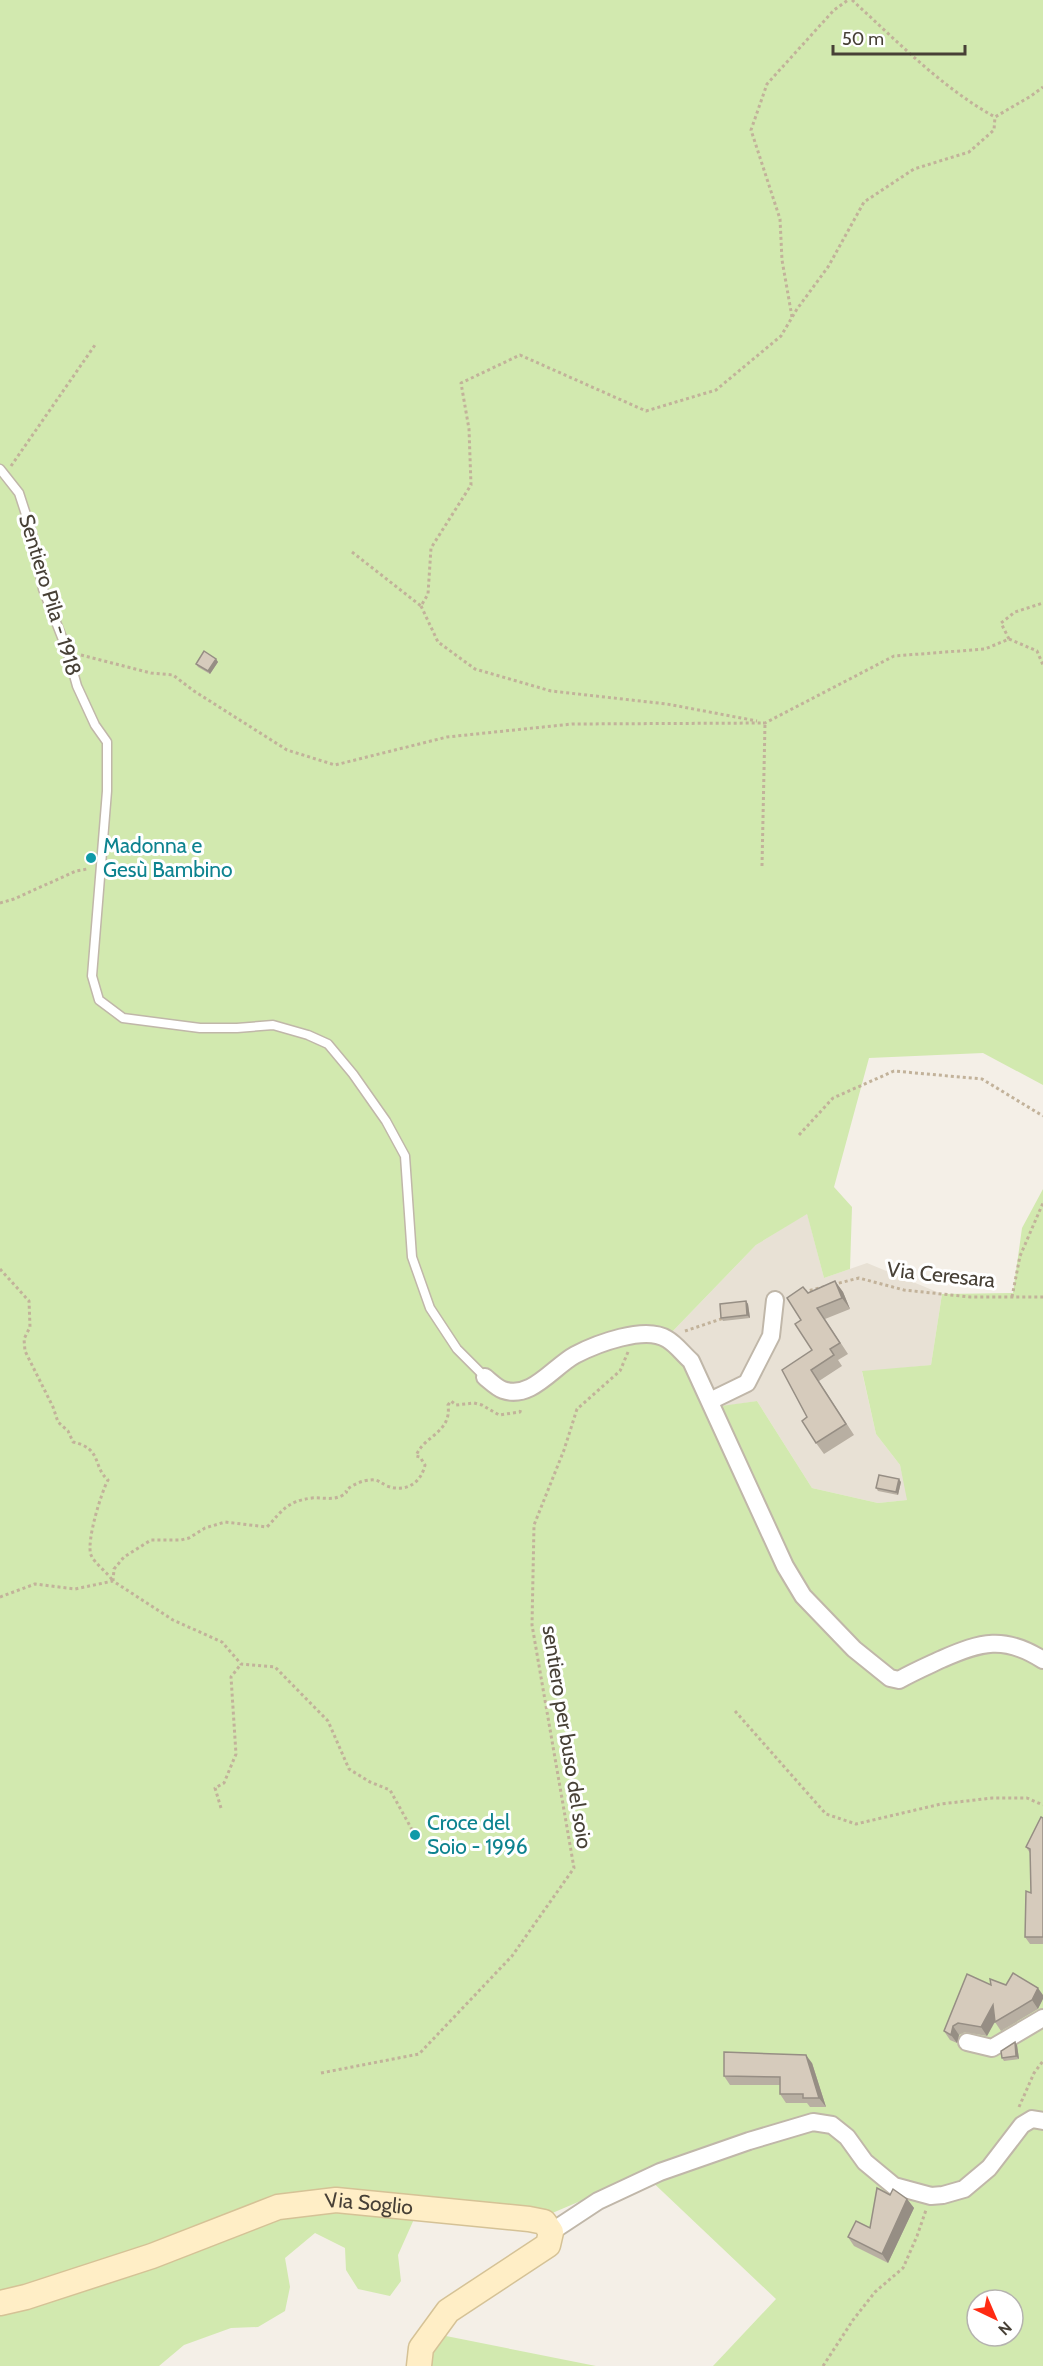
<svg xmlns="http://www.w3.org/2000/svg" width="1043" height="2366" viewBox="0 0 1043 2366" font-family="Cabin,sans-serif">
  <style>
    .residential { fill: #e8e1d5 }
    .green { fill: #d2e9af; fill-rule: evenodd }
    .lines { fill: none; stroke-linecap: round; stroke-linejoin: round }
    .lane-casing { stroke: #c0b7a9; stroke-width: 11 }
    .street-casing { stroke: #c0b7a9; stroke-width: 20 }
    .secondary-casing { stroke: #d5c296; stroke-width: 27 }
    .path { stroke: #c2b29a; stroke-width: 3; stroke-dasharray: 3 3; stroke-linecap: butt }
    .lane { stroke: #fff; stroke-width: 8 }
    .street { stroke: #fff; stroke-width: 16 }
    .secondary { stroke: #ffeec6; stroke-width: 24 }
    .wall { fill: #b8afa2 }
    .shaded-wall { fill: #968e84 }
    .building { fill: #d6cbbc; stroke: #968e84; stroke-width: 1.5 }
    .culture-dot { fill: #0f9aa8; stroke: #fff; stroke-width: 2 }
    .labels { text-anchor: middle; stroke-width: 6; stroke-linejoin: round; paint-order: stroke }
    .street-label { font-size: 21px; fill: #474036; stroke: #fff }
    .culture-label { font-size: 21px; fill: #0d838f; stroke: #fff; text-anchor: start }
  </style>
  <rect width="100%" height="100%" fill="#f4efe7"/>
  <path class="residential" d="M807 1213 824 1278 867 1263 942 1294 931 1365 862 1372 876 1434 900 1465 908 1500 878 1503 812 1488 757 1401 707 1409 671 1333 756 1245Z"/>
  <path class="green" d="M0 0H1043V1085L983 1053 869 1058 834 1187 852 1207 850 1269 824 1278 807 1214 756 1245 671 1333 707 1408 757 1401 812 1488 878 1503 907 1500 900 1465 876 1434 862 1371 931 1365 942 1294 1013 1293 1022 1228 1043 1189V2366H713L776 2299 644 2174 550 2214 358 2195 208 2229 0 2294ZM977 2300H1013V2336H977Z
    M333 2210 415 2217 398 2255 401 2281 390 2296 358 2289 346 2270 345 2248 315 2233 285 2258 290 2287 285 2311 258 2327 231 2328 184 2345 159 2366H0V2310L276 2218Z
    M446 2336 596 2366H429L430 2358Z"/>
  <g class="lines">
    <defs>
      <path id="lane" d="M0 469 19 493 32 533 43 589 67 650 77 686 95 725 107 742V791L92 976 99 1000 123 1018 200 1028H237L273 1025 308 1035 328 1044 353 1074 386 1121 405 1156 412 1257 430 1308 457 1349 485 1377"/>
      <path id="street" d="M485 1377C490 1381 497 1388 503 1390 531 1400 553 1367 575 1355 596 1344 645 1325 667 1339 676 1344 683 1354 691 1361L785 1566 803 1596 854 1649 890 1678 899 1680C913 1672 927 1666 942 1659 981 1642 1004 1635 1043 1660
        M710 1401 747 1383 771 1336 775 1300
        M967 2042 992 2048 1043 2018
        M551 2232 598 2201 660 2172 749 2141 813 2122 832 2125 847 2137 865 2162 894 2186 931 2196 943 2195 964 2189 989 2168 1022 2125 1032 2119 1043 2121"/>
      <g id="secondary">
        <path id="s1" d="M0 2303 26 2297 152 2256 278 2207 336 2200 529 2219 544 2222 551 2232 548 2245 448 2311 421 2348 419 2366"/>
      </g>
    </defs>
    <use href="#lane" class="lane-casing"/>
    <use href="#street" class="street-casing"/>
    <use href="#secondary" class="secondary-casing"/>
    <path class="path" d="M852 0C897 41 942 88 995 117L1031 96 1043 87
      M792 317 782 260 780 219 751 130 767 84 834 10 848 0
      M11 466 95 345
      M352 552 421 606 428 594 431 548 471 485 469 429 461 383 520 355 646 411 716 390 781 336 797 309 828 267 864 202 914 169 969 152 994 130 995 117
      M421 606 438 642 475 669 551 691 667 704 757 721
      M1009 639 1001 623 1015 612 1043 603
      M81 655 151 673 173 675 194 691 287 750 335 765 447 737 572 724 765 723 894 656 985 649 1009 639 1037 651 1043 665
      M762 866 765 723H763
      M0 903 14 899 76 871 87 869
      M799 1135 833 1098 894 1071 982 1079 1043 1116
      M0 1269 29 1301 30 1327 24 1339 25 1351 53 1407 58 1422 68 1431 73 1442C103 1449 92 1466 108 1480 101 1493 86 1542 91 1555 95 1564 107 1572 113 1581
      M804 1292 859 1278 904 1290 970 1297H1043
      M1012 1297 1020 1256 1043 1203
      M685 1331 724 1318
      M113 1581 114 1569 124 1557 151 1540H181L189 1538 205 1528 225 1522 267 1527C282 1511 287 1501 312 1498 322 1497 333 1501 343 1495 351 1490 342 1493 349 1488 354 1484 364 1480 370 1480 378 1479 381 1483 387 1486 406 1493 421 1483 425 1465L420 1457 416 1456C423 1436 452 1433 448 1405L451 1401 456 1405 474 1403 482 1405 499 1415 520 1412 521 1408
      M0 1597 35 1584 75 1589 113 1581 173 1620 222 1642 241 1664 275 1667 328 1721 349 1769 370 1782 390 1790 415 1835
      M735 1711 826 1814 856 1824 941 1804 992 1798H1027L1043 1805
      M221 1808 215 1788 224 1783 236 1754 231 1677 241 1664
      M321 2073 419 2054 512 1956 574 1868 532 1625 534 1525 564 1450 577 1409 620 1371 628 1352
      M1019 2107 1034 2073 1043 2061
      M823 2366 853 2320 875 2292 903 2268 917 2236 926 2210"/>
    <use href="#lane" class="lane"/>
    <use href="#street" class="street"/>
    <use href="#secondary" class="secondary"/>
  </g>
  <path class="wall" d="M216 659 218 662 210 674 198 667 196 664Z
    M835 1281 843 1292 850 1309 825 1319 848 1354 838 1360 842 1366 819 1381 854 1435 824 1454 816 1443 807 1417 812 1350 801 1320 808 1293Z
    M746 1301 748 1304 750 1318 723 1321 721 1318Z
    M901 1482 898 1495 878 1491 876 1488Z
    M1043 1818V1944H1030L1025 1937 1031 1893 1030 1853 1026 1847Z
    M1006 1985 1038 1988V2009L1001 2031 995 2022 987 2036 965 2032 959 2035 957 2043 950 2040 944 2031Z
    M1017 2045 1019 2059 1004 2061 1002 2058Z
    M812 2063 826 2107H810L807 2103H786L780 2094V2085H730L724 2076Z
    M890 2195 907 2199 914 2208 888 2263 854 2246 848 2237 870 2228Z"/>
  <path class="shaded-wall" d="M216 659 218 662 210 674 208 671Z
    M835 1281 843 1292 850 1309 842 1298Z
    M746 1301 748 1304 750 1318 747 1315Z
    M899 1479 901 1482 898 1495 896 1492Z
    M1038 1988 1043 1995V1999L1038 2009 1032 2000Z
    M993 2005 999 2014 987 2036 981 2027Z
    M953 2026 959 2035 957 2043 951 2035Z
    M1015 2042 1017 2045 1019 2059 1016 2056Z
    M806 2055 812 2063 826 2107 819 2098Z
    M907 2199 914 2208 888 2263 882 2254Z"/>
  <path class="building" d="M204 651 216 659 208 671 196 664Z
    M835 1281 842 1298 817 1308 840 1343 830 1349 834 1355 811 1370 846 1424 816 1443 802 1421 807 1417 782 1370 812 1350 795 1324 801 1320 787 1298 803 1287 808 1293Z
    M746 1301 747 1315 721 1318 720 1304Z
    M879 1475 899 1479 896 1492 876 1488Z
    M1041 1817 1043 1818V1937H1025L1026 1891 1031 1893 1030 1849 1026 1847Z
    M1013 1973 1038 1988 1032 2000 995 2022 993 2005 981 2027 958 2023 953 2026 951 2035 944 2031 967 1974 991 1985 990 1979 1006 1985Z
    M1015 2042 1016 2056 1002 2058 1001 2051Z
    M724 2052 806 2055 819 2098H803V2094H780V2077L724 2076Z
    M877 2188 890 2195 893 2189 907 2199 882 2254 848 2237 856 2221 870 2228Z"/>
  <g class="culture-dot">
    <circle cx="91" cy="858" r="6"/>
    <circle cx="415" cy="1835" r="6"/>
  </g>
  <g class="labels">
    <g class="street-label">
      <text transform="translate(50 595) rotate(73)" y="7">Sentiero Pila - 1918</text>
      <text transform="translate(941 1275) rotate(6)" y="7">Via Ceresara</text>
      <text transform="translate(567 1737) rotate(81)" y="7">sentiero per buso del soio</text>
      <text dy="7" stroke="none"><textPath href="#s1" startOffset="386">Via Soglio</textPath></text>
    </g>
    <g class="culture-label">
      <text x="103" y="853">Madonna e<tspan x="103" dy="24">Gesù Bambino</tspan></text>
      <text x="427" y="1830">Croce del<tspan x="427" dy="24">Soio - 1996</tspan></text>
    </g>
  </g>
  <g transform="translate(995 2318) rotate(136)"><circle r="28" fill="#ffffff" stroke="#b5b3af" stroke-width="1.5"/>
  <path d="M0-4.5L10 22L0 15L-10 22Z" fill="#ff2b13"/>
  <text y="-9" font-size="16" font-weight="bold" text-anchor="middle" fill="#474036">N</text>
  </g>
  <path d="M833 45v9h132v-9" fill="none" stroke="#474036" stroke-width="3"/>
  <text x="842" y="45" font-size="18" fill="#474036" stroke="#ffffff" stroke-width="4.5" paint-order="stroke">50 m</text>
</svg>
